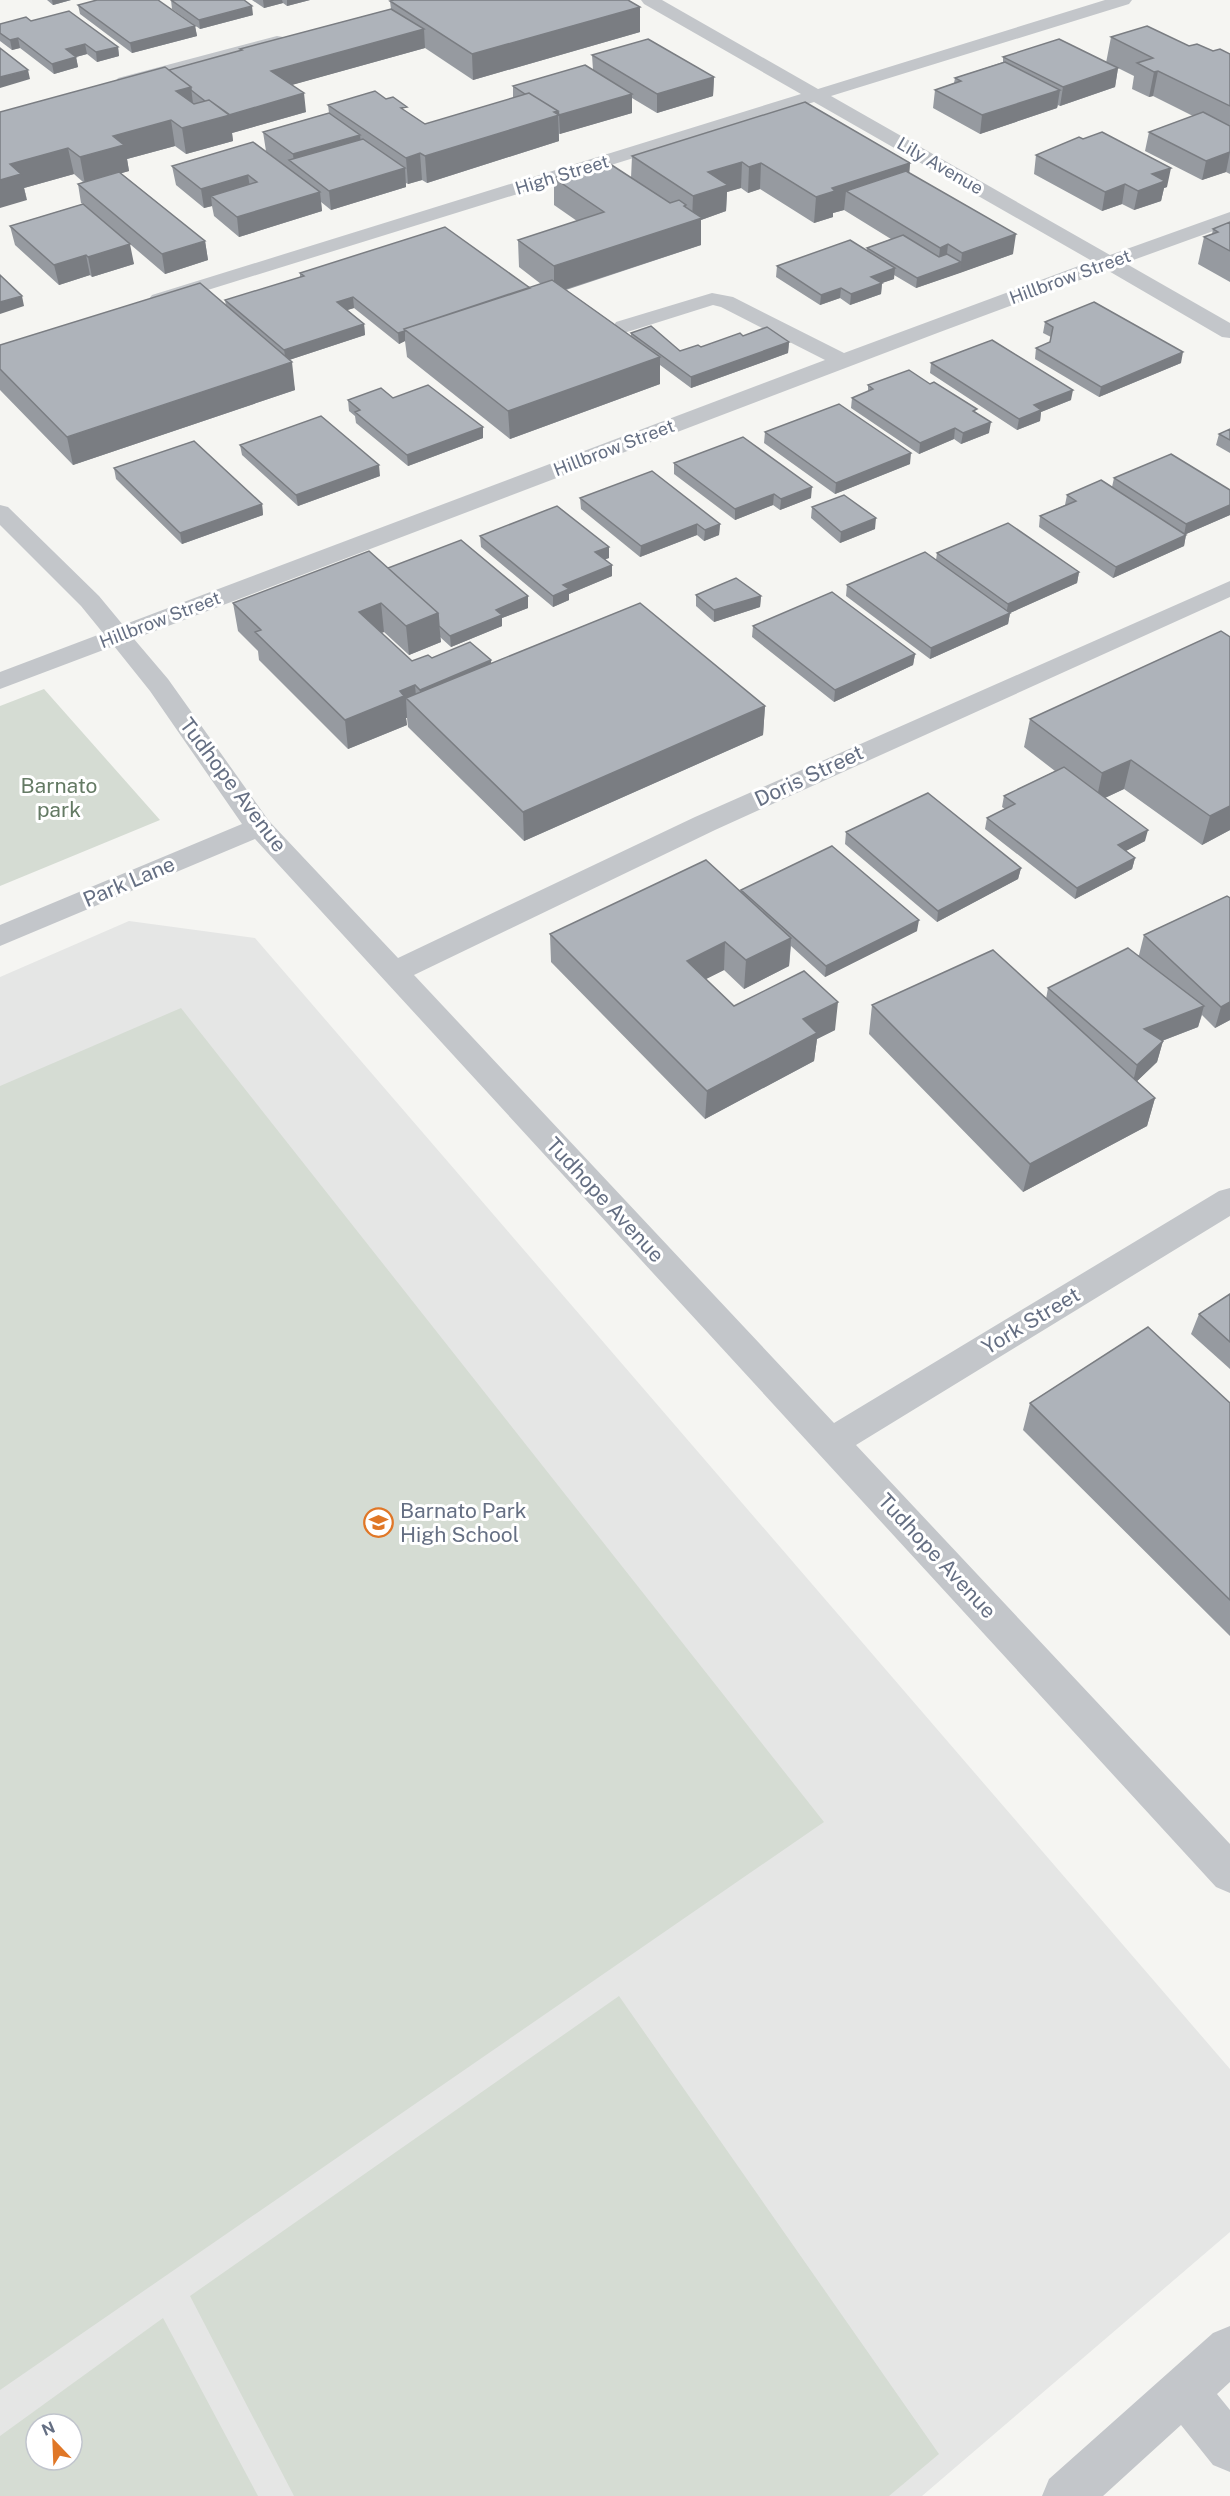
<svg xmlns="http://www.w3.org/2000/svg" width="1230" height="2496" viewBox="0 0 1230 2496" font-family="'Public Sans',sans-serif">
  <style>
    .built { fill: #e5e6e5; fill-rule: evenodd }
    .green { fill: #d5dcd3; fill-rule: evenodd }
    .lines { fill: none; stroke-linecap: round; stroke-linejoin: round }
    .minor { fill: #c3c6ca; fill-rule: evenodd }
    .wall { fill: #969aa0 }
    .shaded-wall { fill: #7a7d82 }
    .building { fill: #aeb3ba; stroke: #7a7d82; stroke-width: 1.5 }
    .labels { text-anchor: middle; stroke-width: 6; stroke-linejoin: round; paint-order: stroke }
    .far-street-label { font-size: 18px; fill: #656f83; stroke: #fff }
    .street-label { font-size: 21px; fill: #656f83; stroke: #fff }
    .park-label { font-size: 21px; fill: #647a64; stroke: #fff }
    .poi-label { font-size: 21px; fill: #656f83; stroke: #fff; text-anchor: start }
  </style>
  <rect width="100%" height="100%" fill="#f5f5f2"/>
  <path class="built" d="M129 921 255 938 1230 2069V2232L922 2496H0V977ZM36 2424H72V2460H36Z"/>
  <path class="green" d="M44 689 160 820 0 886V706Z
    M181 1008 824 1822 0 2390V1086Z
    M619 1996 939 2454 889 2496H294L190 2296Z
    M163 2318 258 2496H0V2436ZM36 2424H72V2460H36Z"/>
  <g class="lines">
    <path class="minor" d="M641 0H662L818 89 1105 0H1132L1129 4 831 96 1110 255 1230 212V225L1125 263 1230 323V338L1222 337 1107 270 940 332 134 639 168 679 269 821 398 958 695 817 1230 581V597L715 830 414 975 834 1423 1219 1191 1230 1188V1216L856 1445 1230 1844V1893L1216 1887 255 839 0 946V925L242 824 150 691 114 646 0 689V672L103 633 81 606 0 525V505L8 507 99 596 123 625 825 360 721 307 713 305 624 333 616 332 613 327 616 322 712 293 733 297 844 353 1092 261 814 102 166 303 159 305 152 303 149 299 152 295 801 94 644 4Z
      M277 36 283 37 286 41 283 45 124 87 118 86 115 82 118 78Z
      M1230 2326V2382L1217 2394 1230 2410V2472L1213 2465 1181 2425 1103 2496H1042L1049 2479 1213 2333Z"/>
  </g>
  <path class="wall" d="M47 0H71L53 5Z
    M171 0 253 15 200 29 172 9Z
    M252 0H310L287 6 283 3 264 8Z
    M390 1 640 7V32L473 80 425 48 291 85 306 112 232 133 233 141 186 154 175 146 127 159 129 171 121 173 205 241 208 260 165 274 124 239 134 264 92 277 90 275 59 285 15 245 10 226 83 204 81 203 78 184 83 182 74 174 24 188 27 200 0 112 169 70 241 51 240 49 391 9Z
    M78 5 195 26 197 36 132 53 80 14Z
    M31 21 118 47 119 56 97 62 87 54 76 57 78 67 54 74 20 48 12 50 0 41V24Z
    M1111 37 1189 46 1213 51 1230 54V174L1226 172 1202 180 1145 151 1149 132 1193 116 1153 96 1149 97 1132 89 1134 76 1118 68 1115 87 1060 106 1058 105 1057 108 980 134 933 108 935 90 954 83 955 78 1003 62V57L1106 63Z
    M592 55 714 77 713 96 657 113 632 98V113L559 134V141L427 183 422 180 408 184 406 183V187L331 210 321 202 322 211 239 237 214 216 212 206 204 208 176 185 172 166 290 170 266 151 263 132 329 113 328 105 407 112 425 124 513 98V86L593 70Z
    M1036 155 1167 187 1164 188 1161 201 1134 210 1122 204 1102 211 1034 174Z
    M632 156 910 163 909 173 1013 254 916 288 894 275V279L882 283 881 294 850 305 840 298 820 305 776 277 777 266 867 251V248L891 239 844 210 833 213V217L814 223 760 189 748 193 741 188 727 192 726 211 701 220V245L566 290 631 336V333L680 351 701 347 743 336 789 342 788 353 691 388 660 365V384L510 439 407 357 405 341 399 344 354 308 347 310 364 324 365 335 289 360 295 390 73 465 0 390V345L226 306 225 300 300 278V273L530 288 541 284 519 267 518 240 577 221 554 205V178H631Z
    M1230 222V282L1198 264 1204 237 1212 234 1213 229Z
    M1045 322 1181 363 1099 397 1035 359 1036 348 1050 342 1051 337 1043 333Z
    M931 363 1071 400 1041 412 1040 421 1017 430 930 373Z
    M930 384 976 412 989 433 961 444 954 439 919 454 851 408 852 398 868 391V385Z
    M393 398 483 427V438L408 466 356 423 355 416 349 411 348 400Z
    M1230 429V453L1216 445 1219 434Z
    M765 432 910 464 835 494 764 443Z
    M240 445 380 476 298 506 242 455Z
    M674 463 811 498 780 510 773 505 735 520 674 474Z
    M114 468 262 504 263 515 182 544 116 479Z
    M1114 478 1230 490V515L1186 534 1184 546 1113 578 1039 527 1040 516 1065 505 1067 495 1112 487Z
    M580 498 720 524 719 535 704 541 697 535 640 557 581 509Z
    M812 507 875 529 840 543 811 518Z
    M480 536 609 558 605 559 612 565V576L569 594V600L553 607 481 547Z
    M937 553 1079 572 1077 583 1010 613 1008 624 930 659 846 596 847 585 936 560Z
    M388 568 528 596V608L502 618V626L451 647 440 637 441 642 409 655 384 632 381 633 412 661 432 658 491 664 765 706 763 735 524 841 408 727 407 718H406L407 725 348 749 259 660 258 651 238 631 233 603Z
    M696 595 761 596 760 607 714 622 696 606Z
    M753 626 915 654 913 665 834 702 752 637Z
    M1230 637V830L1202 845 1124 789 1105 798 1145 841 1126 851 1135 858 1132 869 1075 899 985 829 987 818 1005 809 1002 807 1004 796 1055 771 1024 747 1030 719Z
    M846 832 1021 868 1018 879 937 922 845 844Z
    M741 890 917 931 825 977 791 946 789 966 744 989 724 970 706 979 734 1006 835 1030 817 1039 814 1061 705 1119 551 962 550 934 740 891Z
    M1227 896 1230 1020 1215 1028 1202 1015 1198 1027 1162 1041H1163L1157 1062 1137 1081 1155 1098 1147 1126 1023 1192 869 1034 872 1005 1046 999 1048 988 1139 955 1144 935Z
    M1230 1294V1369L1191 1334 1199 1314Z
    M1030 1403H1230V1636L1023 1430Z"/>
  <path class="shaded-wall" d="M52 0H71L53 5Z
    M263 0H282L283 3 264 8Z
    M287 0H310L287 6Z
    M252 6 253 15 200 29 199 20Z
    M640 7V32L473 80 472 54Z
    M195 26 197 36 132 53 130 43Z
    M424 29 425 48 274 90 271 71Z
    M18 38 20 48 12 50 10 40Z
    M85 44 87 54 76 57 78 67 54 74 52 64 66 49Z
    M118 47 119 56 97 62 96 52Z
    M1118 68 1115 87 1060 106 1063 87Z
    M28 70 30 79 0 88V77Z
    M1158 71 1153 96 1149 97 1154 72Z
    M714 77 713 96 657 113V94Z
    M191 87 194 112 176 91Z
    M1060 90 1057 108 980 134 982 115Z
    M304 93 306 112 232 133 233 141 186 154 182 128Z
    M632 94V113L560 134 559 115Z
    M558 111 559 141 427 183 425 156Z
    M171 120 175 146 127 159 129 171 85 184 80 157 113 136Z
    M360 135 362 154 294 165 293 154Z
    M68 148 74 174 24 188 27 200 0 208V180L10 164Z
    M1230 152 1226 172 1202 180 1206 161Z
    M420 153 422 180 408 184 406 158Z
    M742 162 741 188 727 192 726 211 701 220V245L554 293V266L686 205V223L692 221 693 196 708 172Z
    M761 163 760 189 748 193 749 167Z
    M910 163 908 189 846 191 844 210 833 213V217L814 223 816 197 832 188Z
    M405 168 406 187 331 210 329 191Z
    M1171 168 1167 187 1164 188 1161 201 1134 210 1138 191 1152 174Z
    M248 175 251 194 211 196 212 206 204 208 201 189Z
    M1125 184 1122 204 1102 211 1105 192Z
    M320 192 322 211 239 237 237 217Z
    M1016 234 1013 254 960 273 962 253Z
    M205 241 208 260 165 274 162 254Z
    M130 244 134 264 92 277 88 257Z
    M948 244 946 264 938 267 940 248Z
    M86 255 90 275 59 285 54 265Z
    M961 262 960 273 916 288 917 278Z
    M895 268 894 279 870 287 871 277Z
    M882 283 881 294 850 305 851 294Z
    M841 288 840 298 820 305 821 295Z
    M22 296 24 306 0 314V302Z
    M353 297 354 308 338 313 337 302Z
    M364 324 365 335 286 361 284 350Z
    M405 331V341L399 344 398 333Z
    M789 342 788 353 691 388V377Z
    M1183 352 1181 363 1099 397 1101 387Z
    M660 357V384L510 439 508 411Z
    M292 362 295 390 73 465 67 437Z
    M1073 390 1071 400 1041 412 1040 421 1017 430 1019 419 1034 405Z
    M991 422 989 433 961 444 963 433Z
    M483 427V438L408 466 407 455Z
    M955 428 954 439 919 454 920 443Z
    M911 453 910 464 835 494 836 483Z
    M379 465 380 476 298 506 296 495Z
    M812 487 811 498 780 510 781 499Z
    M774 494 773 505 735 520V509Z
    M262 504 263 515 182 544 180 533Z
    M1230 505V515L1184 535 1186 524Z
    M876 518 875 529 840 543 841 532Z
    M697 524V535L640 557 641 546Z
    M720 524 719 535 704 541 705 530Z
    M1186 535 1184 546 1113 578 1116 567Z
    M609 547V558L595 563V552Z
    M612 565V576L569 594V600L553 607V596L563 585Z
    M1079 572 1077 583 1010 613 1008 624 930 659 931 648 1006 615 1008 604Z
    M528 596V608L502 618V626L451 647 450 636 496 610Z
    M761 596 760 607 714 622V610Z
    M381 603 384 632 362 640 359 612Z
    M438 613 441 642 409 655 406 626Z
    M915 654 913 665 834 702 835 690Z
    M491 660 492 689 422 714 420 690Z
    M415 685 417 709 406 698 407 718H406L407 725 348 749 345 720 400 691Z
    M765 706 763 735 524 841 523 812Z
    M1131 760 1124 789 1096 802 1102 773Z
    M1230 806V830L1202 845 1210 816Z
    M1148 830 1145 841 1116 856 1118 845Z
    M1135 858 1132 869 1075 899 1077 888Z
    M1021 868 1018 879 937 922 938 911Z
    M919 920 917 931 825 977 826 966Z
    M791 938 789 966 744 989 746 960Z
    M725 942 724 970 686 989 687 961Z
    M838 1002 835 1030 817 1039 814 1061 705 1119 707 1091 803 1019Z
    M1230 1002V1020L1215 1028 1221 1007Z
    M1204 1006 1198 1027 1138 1050 1144 1029Z
    M1163 1041 1157 1062 1132 1086 1137 1065Z
    M1155 1098 1147 1126 1023 1192 1030 1164Z"/>
  <path class="building" d="M97 0H158L195 26 130 43 78 5Z
    M171 0H244L252 6 199 20Z
    M394 0H628L640 7 472 54 390 1Z
    M391 9 424 29 271 71 304 93 229 115 209 100 205 101 191 90V87L169 70 242 50 240 49Z
    M69 11 118 47 96 52 85 44 66 49 76 57 52 64 18 38 10 40 0 33V24L26 17 31 21Z
    M1147 26 1189 46 1197 44 1213 51 1220 49 1230 54V106L1158 71 1154 72 1137 63 1153 58 1111 37Z
    M648 39 714 77 657 94 592 55Z
    M1059 39 1118 68 1063 87 1003 57Z
    M0 48 28 70 0 77Z
    M1005 62 1060 90 982 115 935 90 961 81 955 78Z
    M585 65 632 94 559 115 558 111 529 93 525 94 513 86Z
    M165 67 191 87 176 91 194 104 209 100 230 115 182 128 171 120 113 136 124 145 80 157 68 148 10 164 21 174 0 180V112Z
    M375 91 386 99 393 97 407 107 401 108 425 124 529 93 558 111 554 112 559 115 425 156 420 153 406 158 328 105Z
    M805 102 910 163 832 188 835 191 816 197 761 163 749 167 742 162 708 172 728 185 693 196 632 156Z
    M1203 112 1230 126V152L1206 161 1149 132Z
    M329 113 360 135 293 154 263 132Z
    M1102 132 1171 168 1152 174 1165 181 1138 191 1125 184 1105 192 1036 155 1079 137 1083 139Z
    M363 139 405 168 329 191 289 160Z
    M253 142 320 192 237 217 211 196 257 182 248 175 201 189 172 166Z
    M607 162 670 203 679 200 686 205 684 206 702 218 554 266 518 240 604 212 554 178Z
    M906 171 1016 234 962 253 948 244 940 248 846 191Z
    M119 172 205 241 162 254 78 184Z
    M83 204 130 244 88 257 86 255 54 265 10 226Z
    M1230 222V251L1204 237 1218 232 1213 229Z
    M445 227 530 288 404 329 405 331 398 333 353 297 337 302 364 324 284 350 225 300 304 276 300 273Z
    M903 235 939 257 947 254 961 262 917 278 867 248Z
    M850 240 895 268 871 277 882 283 851 294 841 288 821 295 777 266Z
    M0 275 22 296 0 302Z
    M552 280 660 357 508 411 404 329Z
    M200 283 292 362 67 437 0 369V345Z
    M1094 302 1183 352 1101 387 1036 348 1050 342 1053 327 1045 322Z
    M651 326 680 351 698 345 701 347 740 333 743 336 767 327 789 342 691 377 631 333Z
    M992 340 1073 390 1034 405 1041 410 1019 419 931 363Z
    M909 370 930 384 934 382 977 409 973 411 991 422 963 433 955 428 920 443 852 398 873 389 868 385Z
    M428 385 483 427 407 455 355 412 360 410 348 400 381 388 393 398Z
    M839 404 911 453 836 483 765 432Z
    M321 416 379 465 296 495 240 445Z
    M1230 429V440L1219 434Z
    M743 437 812 487 781 499 774 494 735 509 674 463Z
    M194 441 262 504 180 533 114 468Z
    M1171 454 1230 490V505L1186 524 1114 478Z
    M652 471 720 524 705 530 697 524 641 546 580 498Z
    M1101 480 1186 535 1116 567 1040 516 1076 501 1067 495Z
    M844 495 876 518 841 532 812 507Z
    M557 506 609 547 595 552 612 565 563 585 569 589 553 596 480 536Z
    M1008 523 1079 572 1008 604 937 553Z
    M461 540 528 596 496 610 502 615 450 636 439 626 438 613 388 568Z
    M369 551 438 613 406 626 381 603 359 612 412 661 428 655 432 658 470 642 491 660 420 690 415 685 400 691 404 696 345 720 255 632 261 630 233 603Z
    M925 552 1010 613 931 648 847 585Z
    M736 578 761 596 714 610 696 595Z
    M832 592 915 654 835 690 753 626Z
    M640 603 765 706 523 812 406 698Z
    M1221 631 1230 637V806L1210 816 1131 760 1102 773 1030 719Z
    M1064 767 1148 830 1118 845 1135 858 1077 888 987 818 1015 804 1004 796Z
    M928 793 1021 868 938 911 846 832Z
    M832 846 919 920 826 966 741 890Z
    M706 860 791 938 746 960 725 942 687 961 734 1006 804 971 838 1002 803 1019 817 1033 707 1091 550 934Z
    M1227 896 1230 898V1002L1221 1007 1144 935Z
    M1128 948 1204 1006 1144 1029 1163 1041 1137 1065 1048 988Z
    M993 950 1155 1098 1030 1164 872 1005Z
    M1230 1294V1342L1199 1314Z
    M1148 1327 1230 1403V1600L1030 1403Z"/>
  <defs>
    <symbol id="school-ring" viewBox="-11 -11 22 22"><circle r="9.5" fill="#fff" stroke="#e07727" stroke-width="1.5"/><path d="M0-5L7-2L0 1L-7-2ZM-4 1L0 2.5L4 1V4Q0 6-4 4Z" fill="#e07727"/></symbol>
  </defs>
  <g fill-rule="evenodd">
    <use href="#school-ring" x="362" y="1506" width="33" height="33"/>
  </g>
  <g class="labels">
    <g class="far-street-label">
      <text transform="translate(940 166) rotate(30)" y="6">Lily Avenue</text>
      <text transform="translate(562 175) rotate(-17)" y="6">High Street</text>
      <text transform="translate(1070 277) rotate(-20)" y="6">Hillbrow Street</text>
      <text transform="translate(614 448) rotate(-21)" y="6">Hillbrow Street</text>
      <text transform="translate(160 620) rotate(-21)" y="6">Hillbrow Street</text>
    </g>
    <g class="street-label">
      <text transform="translate(809 776) rotate(-25)" y="7">Doris Street</text>
      <text transform="translate(233 785) rotate(53)" y="7">Tudhope Avenue</text>
      <text transform="translate(129 882) rotate(-23)" y="7">Park Lane</text>
      <text transform="translate(605 1200) rotate(47)" y="7">Tudhope Avenue</text>
      <text transform="translate(1031 1321) rotate(-31)" y="7">York Street</text>
      <text transform="translate(937 1556) rotate(47)" y="7">Tudhope Avenue</text>
    </g>
    <g class="park-label">
      <text x="59" y="793">Barnato<tspan x="59" dy="24">park</tspan></text>
    </g>
    <g class="poi-label">
      <text x="400" y="1518">Barnato Park<tspan x="400" dy="24">High School</tspan></text>
    </g>
  </g>
  <g transform="translate(54 2442) rotate(337)"><circle r="28" fill="#ffffff" stroke="#c1c5cd" stroke-width="1.5"/>
  <path d="M0-4.5L10 22L0 15L-10 22Z" fill="#e07727"/>
  <text y="-9" font-size="16" font-weight="bold" text-anchor="middle" fill="#656f83">N</text>
  </g>
</svg>
